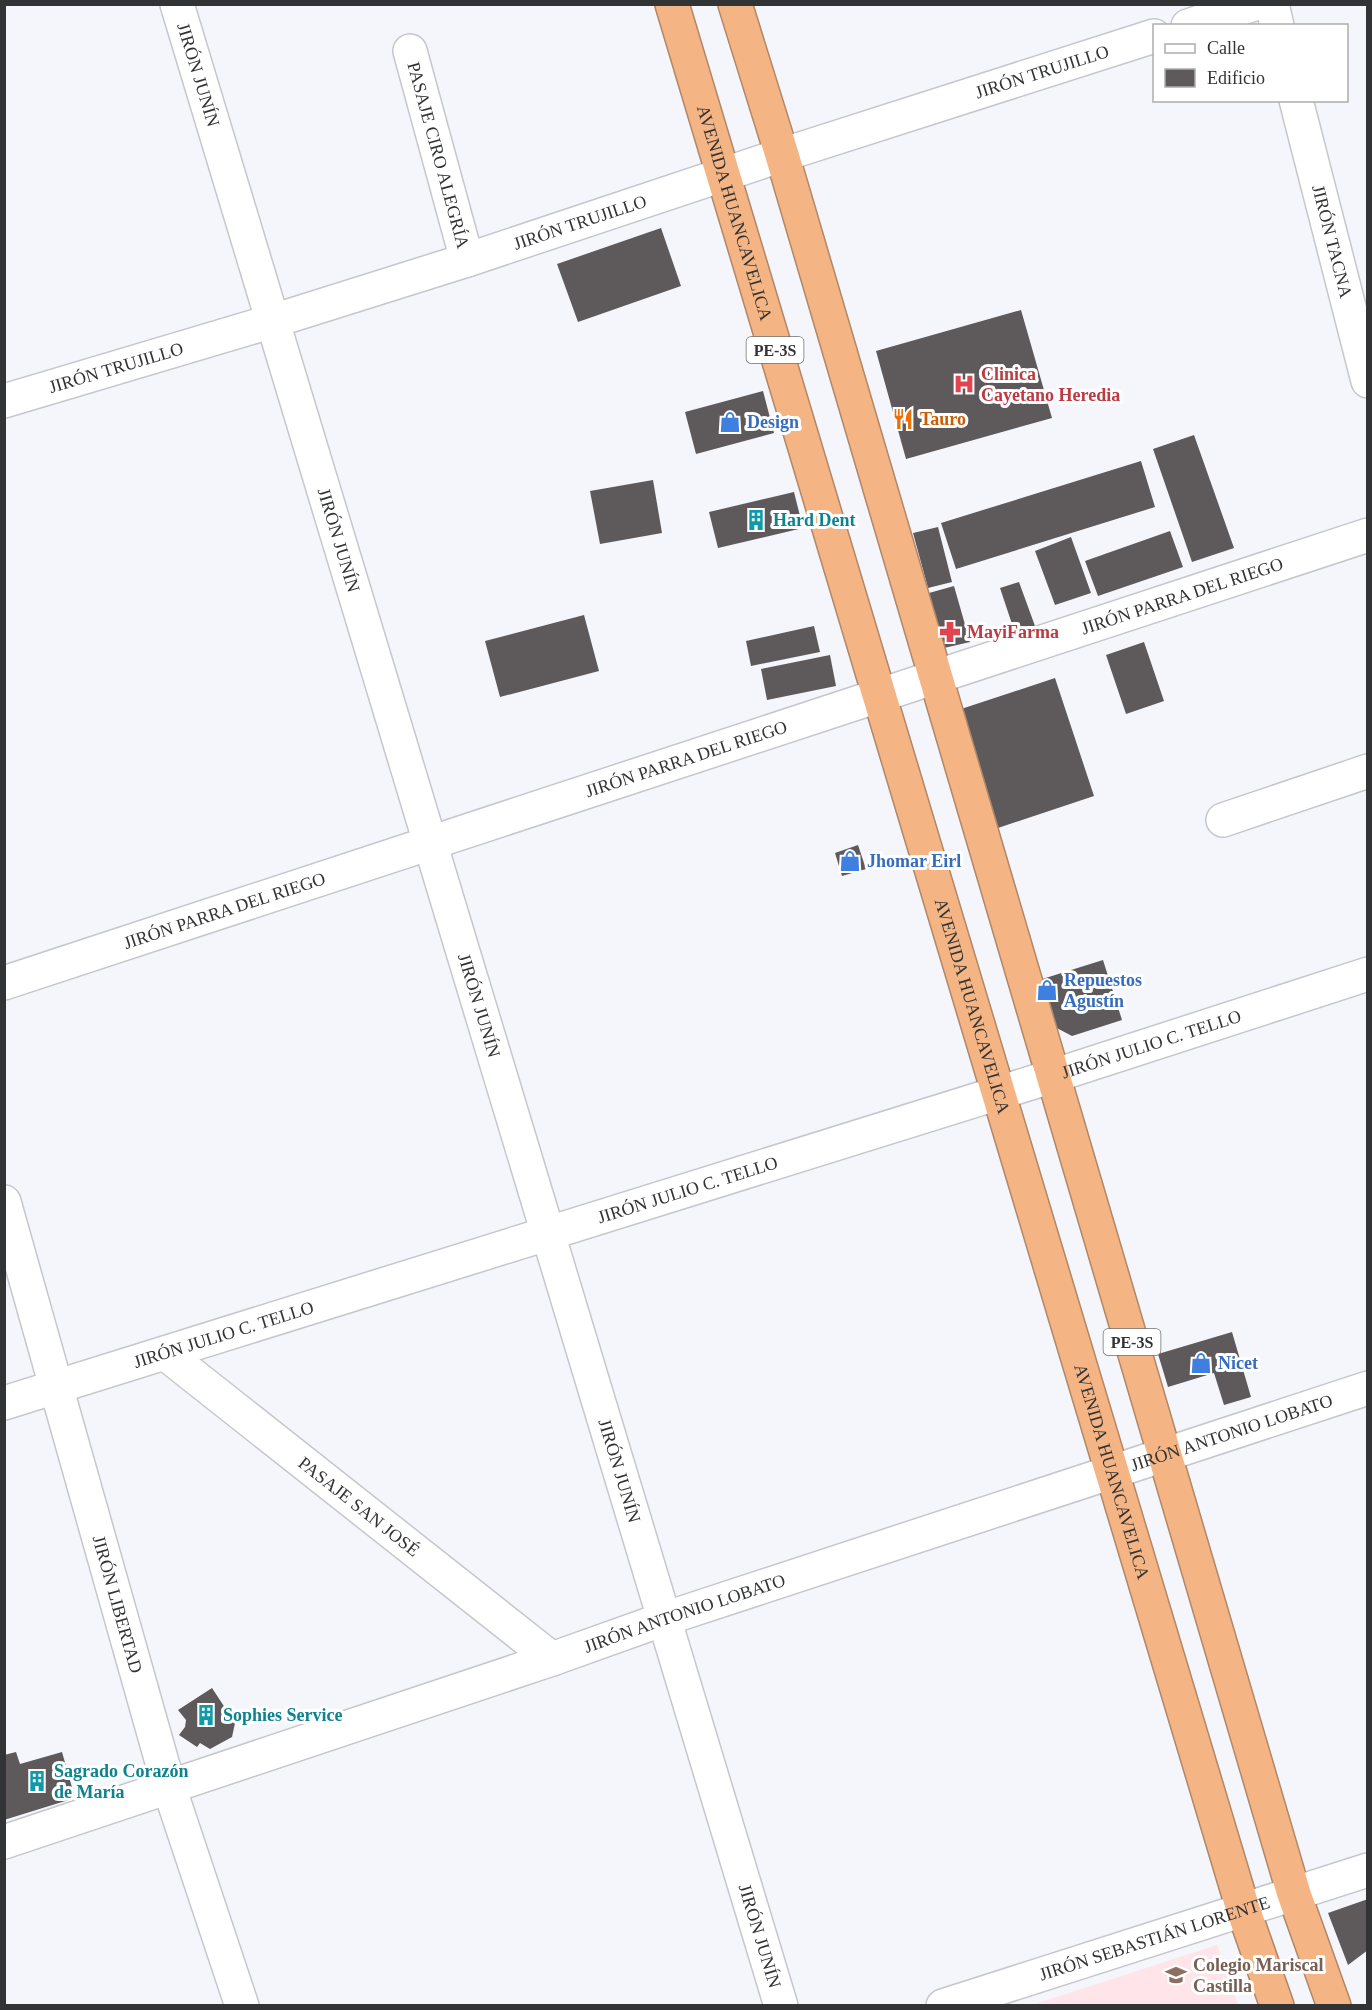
<svg xmlns="http://www.w3.org/2000/svg" width="1372" height="2010" viewBox="0 0 1372 2010" font-family="'Times New Roman',serif">
  <style>
    .education { fill: #ffe4e9 }
    .building { fill: #5e595b }
    .lines { fill: none; stroke-linecap: round; stroke-linejoin: round }
    .minor-casing { stroke: #c6c7cd; stroke-width: 36 }
    .highway-casing { stroke: #b08768; stroke-width: 36 }
    .minor { stroke: #fff; stroke-width: 33 }
    .highway { stroke: #f4b484; stroke-width: 33 }
    .labels { text-anchor: middle; stroke-width: 6; stroke-linejoin: round; paint-order: stroke }
    .shield { fill: #fff; stroke: #707072; stroke-width: 1.5 }
    .shield-label { font-size: 16px; font-weight: bold; fill: #323335 }
    .street-label { font-size: 18px; fill: #323335; stroke: #fff }
    .health-label { font-size: 18px; font-weight: bold; fill: #be3a42; stroke: #fff; text-anchor: start }
    .food-label { font-size: 18px; font-weight: bold; fill: #c56008; stroke: #fff; text-anchor: start }
    .shop-label { font-size: 18px; font-weight: bold; fill: #366cbe; stroke: #fff; text-anchor: start }
    .culture-label { font-size: 18px; font-weight: bold; fill: #0d838f; stroke: #fff; text-anchor: start }
    .education-label { font-size: 18px; font-weight: bold; fill: #785e54; stroke: #fff; text-anchor: start }
  </style>
  <rect width="100%" height="100%" fill="#f4f6fb"/>
  <path class="education" d="M1217 1945 1238 2005H1032Z"/>
  <path class="building" d="M661 228 681 286 578 322 557 264Z
    M1021 310 1052 418 906 459 876 351Z
    M763 391 774 433 696 454 685 412Z
    M1194 435 1234 548 1192 562 1153 449Z
    M1141 461 1155 507 956 569 941 523Z
    M653 480 662 533 600 544 590 491Z
    M794 492 803 528 718 548 709 512Z
    M938 527 952 582 928 588 913 533Z
    M1170 531 1183 567 1098 596 1085 561Z
    M1071 537 1091 593 1055 605 1035 551Z
    M1019 582 1035 626 1015 633 1000 588Z
    M954 586 970 642 944 648 929 593Z
    M584 615 599 671 500 697 485 641Z
    M814 626 820 652 751 666 746 641Z
    M1144 642 1164 701 1126 714 1106 655Z
    M830 655 836 686 767 700 761 669Z
    M1055 678 1094 796 989 831 949 713Z
    M858 845 866 869 842 876 835 853Z
    M1103 960 1122 1020 1072 1036 1051 1025 1036 981Z
    M1232 1332 1251 1397 1224 1405 1214 1373 1168 1387 1158 1354Z
    M212 1688 235 1723 232 1737 210 1749 200 1743 197 1747 179 1735 185 1727 186 1720 178 1710Z
    M16 1752 20 1764 62 1752 75 1798 4 1820V1755Z
    M1368 1899V1950L1348 1965 1328 1913Z"/>
  <g class="lines">
    <defs>
      <g id="minor">
        <path id="s1" d="M177 4 781 2006"/>
        <path d="M1272 4 1277 26"/>
        <path d="M1188 26 1254 4"/>
        <path id="s2" d="M410 51 467 260"/>
        <path id="s3" d="M1296 100 1368 381"/>
        <path id="s4" d="M4 401 273 321 467 260 782 155 1154 36"/>
        <path d="M1223 820 1368 771"/>
        <path id="s5" d="M4 983 1368 535"/>
        <path id="s6" d="M4 1202 169 1787 242 2006"/>
        <path id="s7" d="M166 1354 552 1659"/>
        <path id="s8" d="M4 1403 1053 1076 1368 974"/>
        <path id="s9" d="M4 1842 552 1659 664 1619 1368 1388"/>
        <path id="s10" d="M943 2006 1368 1870"/>
      </g>
      <g id="highway">
        <path id="s11" d="M672 4 1243 1909 1277 2006"/>
        <path d="M735 4 782 155 1294 1894 1334 2006"/>
      </g>
    </defs>
    <use href="#minor" class="minor-casing"/>
    <use href="#highway" class="highway-casing"/>
    <use href="#minor" class="minor"/>
    <use href="#highway" class="highway"/>
  </g>
  <defs>
    <symbol id="hospital-bare" viewBox="-9 -9 18 18"><path d="M-5-5h3v3.5h4V-5h3V5h-3V1.5h-4V5h-3Z" fill="#e0444e" stroke="#fff" stroke-width="2.5" paint-order="stroke"/></symbol>
    <symbol id="restaurant-bare" viewBox="-9 -9 18 18"><path d="M-5-6h1v4h1v-4h1v4h1v-4h1v5L-1.5 .5V6h-2V.5L-5-1ZM5-6V6H3V1.5H1.5Q1.5-4 5-6Z" fill="#e8710a" stroke="#fff" stroke-width="2.5" paint-order="stroke"/></symbol>
    <symbol id="shop-bare" viewBox="-9 -9 18 18"><path d="M-5-2.5h2.3a2.7 3.5 0 0 1 5.4 0H5L5.5 6h-11ZM-1.5-2.5h3a1.5 2.3 0 0 0-3 0Z" fill="#3f7fe0" stroke="#fff" stroke-width="2.5" paint-order="stroke"/></symbol>
    <symbol id="building-bare" viewBox="-9 -9 18 18"><path d="M-4-6H4V6H1V3H-1V6H-4ZM-2.5-4.3h1.7v1.8h-1.7ZM.8-4.3h1.7v1.8H.8ZM-2.5-1h1.7V.8h-1.7ZM.8-1h1.7V.8H.8Z" fill="#0f9aa8" stroke="#fff" stroke-width="2.5" paint-order="stroke"/></symbol>
    <symbol id="pharmacy-bare" viewBox="-9 -9 18 18"><path d="M-2-6h4v4h4v4h-4v4h-4v-4h-4v-4h4Z" fill="#e0444e" stroke="#fff" stroke-width="2.5" paint-order="stroke"/></symbol>
    <symbol id="school-bare" viewBox="-9 -9 18 18"><path d="M0-5L7-2L0 1L-7-2ZM-4 1L0 2.5L4 1V4Q0 6-4 4Z" fill="#8d6e63" stroke="#fff" stroke-width="2.5" paint-order="stroke"/></symbol>
  </defs>
  <g fill-rule="evenodd">
    <use href="#hospital-bare" x="949" y="369" width="30" height="30"/>
    <use href="#restaurant-bare" x="888" y="404" width="30" height="30"/>
    <use href="#shop-bare" x="715" y="407" width="30" height="30"/>
    <use href="#building-bare" x="741" y="505" width="30" height="30"/>
    <use href="#pharmacy-bare" x="935" y="617" width="30" height="30"/>
    <use href="#shop-bare" x="835" y="846" width="30" height="30"/>
    <use href="#shop-bare" x="1032" y="975" width="30" height="30"/>
    <use href="#shop-bare" x="1186" y="1348" width="30" height="30"/>
    <use href="#building-bare" x="191" y="1700" width="30" height="30"/>
    <use href="#building-bare" x="22" y="1766" width="30" height="30"/>
    <use href="#school-bare" x="1161" y="1960" width="30" height="30"/>
  </g>
  <g class="labels">
    <g class="shield">
      <rect x="746.5" y="337" width="57" height="26" rx="4.5"/>
      <rect x="1103.5" y="1329" width="57" height="26" rx="4.5"/>
    </g>
    <g class="shield-label">
      <text x="775" y="356">PE-3S</text>
      <text x="1132" y="1348">PE-3S</text>
    </g>
    <g class="street-label">
      <text dy="6" stroke="none"><textPath href="#s4" startOffset="1089">JIRÓN TRUJILLO</textPath></text>
      <text dy="6" stroke="none"><textPath href="#s1" startOffset="74">JIRÓN JUNÍN</textPath></text>
      <text dy="6" stroke="none"><textPath href="#s2" startOffset="108">PASAJE CIRO ALEGRÍA</textPath></text>
      <text dy="6" stroke="none"><textPath href="#s11" startOffset="218">AVENIDA HUANCAVELICA</textPath></text>
      <text dy="6" stroke="none"><textPath href="#s4" startOffset="603">JIRÓN TRUJILLO</textPath></text>
      <text dy="6" stroke="none"><textPath href="#s3" startOffset="146">JIRÓN TACNA</textPath></text>
      <text dy="6" stroke="none"><textPath href="#s4" startOffset="117">JIRÓN TRUJILLO</textPath></text>
      <text dy="6" stroke="none"><textPath href="#s1" startOffset="560">JIRÓN JUNÍN</textPath></text>
      <text dy="6" stroke="none"><textPath href="#s5" startOffset="1240">JIRÓN PARRA DEL RIEGO</textPath></text>
      <text dy="6" stroke="none"><textPath href="#s5" startOffset="718">JIRÓN PARRA DEL RIEGO</textPath></text>
      <text dy="6" stroke="none"><textPath href="#s5" startOffset="232">JIRÓN PARRA DEL RIEGO</textPath></text>
      <text dy="6" stroke="none"><textPath href="#s1" startOffset="1046">JIRÓN JUNÍN</textPath></text>
      <text dy="6" stroke="none"><textPath href="#s11" startOffset="1046">AVENIDA HUANCAVELICA</textPath></text>
      <text dy="6" stroke="none"><textPath href="#s8" startOffset="1202">JIRÓN JULIO C. TELLO</textPath></text>
      <text dy="6" stroke="none"><textPath href="#s8" startOffset="716">JIRÓN JULIO C. TELLO</textPath></text>
      <text dy="6" stroke="none"><textPath href="#s8" startOffset="230">JIRÓN JULIO C. TELLO</textPath></text>
      <text dy="6" stroke="none"><textPath href="#s9" startOffset="1294">JIRÓN ANTONIO LOBATO</textPath></text>
      <text dy="6" stroke="none"><textPath href="#s1" startOffset="1532">JIRÓN JUNÍN</textPath></text>
      <text dy="6" stroke="none"><textPath href="#s11" startOffset="1532">AVENIDA HUANCAVELICA</textPath></text>
      <text dy="6" stroke="none"><textPath href="#s7" startOffset="246">PASAJE SAN JOSÉ</textPath></text>
      <text dy="6" stroke="none"><textPath href="#s6" startOffset="418">JIRÓN LIBERTAD</textPath></text>
      <text dy="6" stroke="none"><textPath href="#s9" startOffset="718">JIRÓN ANTONIO LOBATO</textPath></text>
      <text dy="6" stroke="none"><textPath href="#s1" startOffset="2018">JIRÓN JUNÍN</textPath></text>
      <text dy="6" stroke="none"><textPath href="#s10" startOffset="222">JIRÓN SEBASTIÁN LORENTE</textPath></text>
    </g>
    <g class="health-label">
      <text x="981" y="380">Clinica<tspan x="981" dy="21">Cayetano Heredia</tspan></text>
      <text x="967" y="638">MayiFarma</text>
    </g>
    <g class="food-label">
      <text x="920" y="425">Tauro</text>
    </g>
    <g class="shop-label">
      <text x="747" y="428">Design</text>
      <text x="867" y="867">Jhomar Eirl</text>
      <text x="1064" y="986">Repuestos<tspan x="1064" dy="21">Agustín</tspan></text>
      <text x="1218" y="1369">Nicet</text>
    </g>
    <g class="culture-label">
      <text x="773" y="526">Hard Dent</text>
      <text x="223" y="1721">Sophies Service</text>
      <text x="54" y="1777">Sagrado Corazón<tspan x="54" dy="21">de María</tspan></text>
    </g>
    <g class="education-label">
      <text x="1193" y="1971">Colegio Mariscal<tspan x="1193" dy="21">Castilla</tspan></text>
    </g>
  </g>
  <rect width="1372" height="2010" fill="none" stroke="#323335" stroke-width="12"/>
  <rect x="1153" y="24" width="195" height="78" fill="#ffffff" stroke="#adadae" stroke-width="1.5"/>
  <rect x="1165" y="44" width="30" height="9" fill="#ffffff" stroke="#adadae" stroke-width="1.5"/>
  <text x="1207" y="54" font-size="18" fill="#323335">Calle</text>
  <rect x="1165" y="69" width="30" height="18" fill="#5e595b" stroke="#adadae" stroke-width="1.5"/>
  <text x="1207" y="84" font-size="18" fill="#323335">Edificio</text>
</svg>
